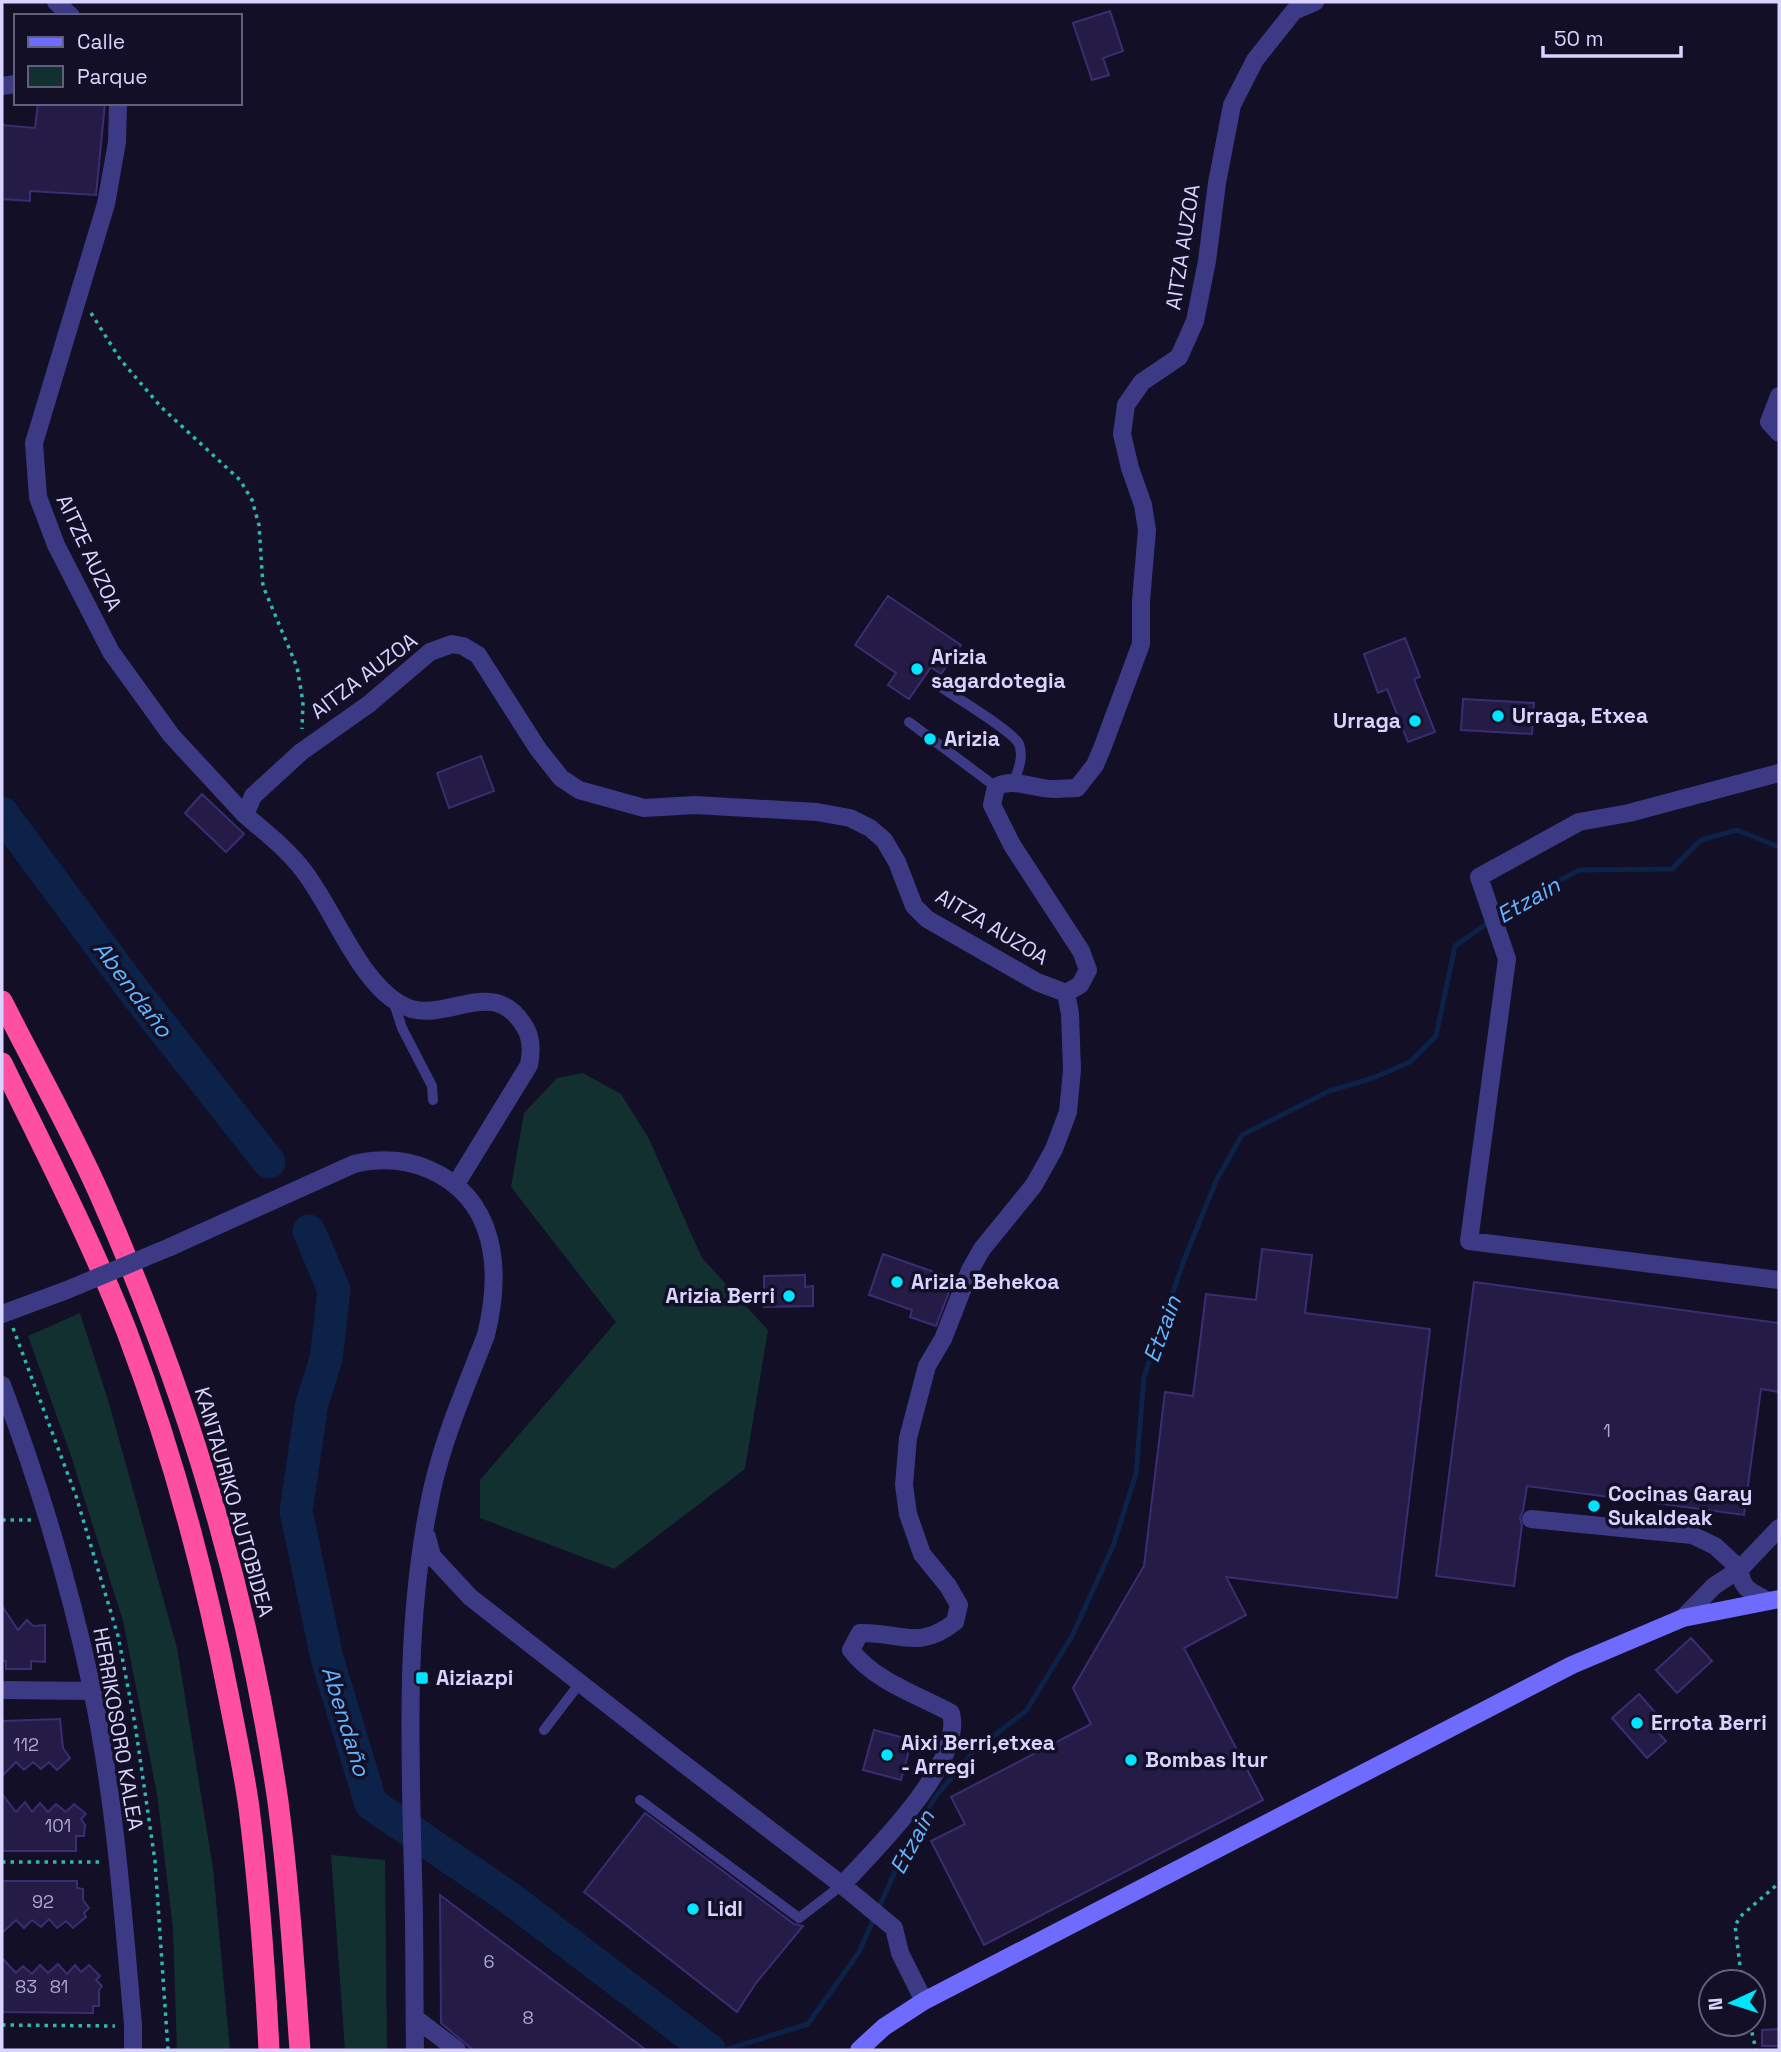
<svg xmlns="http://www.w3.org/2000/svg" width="1781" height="2052" viewBox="0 0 1781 2052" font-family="'Space Grotesk',sans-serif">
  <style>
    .green { fill: #12302f }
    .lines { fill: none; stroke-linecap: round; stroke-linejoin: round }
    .stream { stroke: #0c2248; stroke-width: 5 }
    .river { stroke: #0c2248; stroke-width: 33 }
    .building { fill: #241b47; stroke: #3b2d73; stroke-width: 2 }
    .path { stroke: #2fb8b0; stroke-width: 3.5; stroke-dasharray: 3.5 5; stroke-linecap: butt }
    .lane { stroke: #3d3a85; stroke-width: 10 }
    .street { stroke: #3d3a85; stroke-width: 18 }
    .secondary { stroke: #6f6bff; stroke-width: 18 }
    .highway { stroke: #ff4fa3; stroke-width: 21 }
    .street-bridge { stroke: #3d3a85; stroke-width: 18 }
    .poi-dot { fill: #00e5ff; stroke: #130f26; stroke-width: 2.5 }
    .labels { text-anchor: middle; stroke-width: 7; stroke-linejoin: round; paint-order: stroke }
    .number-label { font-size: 18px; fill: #aca6d1 }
    .street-label { font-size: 21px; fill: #d9d4ff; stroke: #130f26 }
    .poi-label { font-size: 21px; font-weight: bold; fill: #d9d4ff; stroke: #130f26; text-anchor: start }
    .water-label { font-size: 23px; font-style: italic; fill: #62b6ff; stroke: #130f26 }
  </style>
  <rect width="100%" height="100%" fill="#130f26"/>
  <path class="green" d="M583 1073 621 1094 649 1139 702 1258 768 1330 745 1469 614 1569 480 1518V1480L616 1322 511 1187 524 1113 557 1078Z
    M80 1313 108 1400 177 1648 213 1868 230 2050H177L173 1929 157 1794 123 1621 70 1453 28 1336Z
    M331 1855 385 1860 387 2050H345Z"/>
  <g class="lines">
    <path class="stream" d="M725 2050 808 2024 859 1952 902 1856 936 1796 974 1751 1026 1711 1072 1636 1113 1546 1136 1474 1144 1377 1184 1260 1217 1179 1242 1135 1329 1091 1373 1078 1410 1062 1436 1036 1455 946 1519 901 1580 870 1672 869 1701 840 1737 830 1779 847"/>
    <path class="river" d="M2 813 137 995 269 1162
      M309 1231 334 1290 326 1359 312 1403 296 1511 327 1658 371 1804 507 1896 709 2050"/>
  </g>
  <path class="building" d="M1110 11 1123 51 1103 58 1109 75 1092 80 1073 23Z
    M38 103H105L96 195 30 191V201L2 199V125L35 128Z
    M888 596 961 645 941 674 931 667 909 699 888 685 896 673 855 645Z
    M1405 638 1420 677 1414 679 1435 732 1408 742 1387 689 1378 693 1364 654Z
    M1463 699 1534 703 1532 734 1461 730Z
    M481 756 494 791 449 808 437 773Z
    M202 794 244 834 226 852 185 813Z
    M1262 1249 1312 1255 1305 1313 1430 1329 1397 1598 1226 1577 1246 1615 1184 1648 1263 1800 984 1945 931 1841 965 1824 951 1797 1091 1724 1073 1688 1144 1566 1165 1392 1193 1396 1206 1294 1256 1300Z
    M883 1254 954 1279 936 1326 910 1317 912 1310 869 1295Z
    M805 1275V1287L813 1286V1306L764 1307V1276Z
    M1474 1282 1779 1323V1392L1761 1389 1744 1515 1527 1486 1523 1511 1520 1517 1522 1525 1514 1586 1436 1576Z
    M2 1606 18 1630 27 1620 33 1626 45 1625V1662L31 1661V1669H6V1661H2Z
    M1691 1638 1712 1661 1677 1693 1656 1670Z
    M1639 1694 1662 1720 1653 1727 1666 1741 1647 1758 1612 1718Z
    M60 1719 63 1748 70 1758 57 1770 49 1762 41 1769 33 1762 24 1770 16 1762 2 1776V1721Z
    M874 1730 912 1740 901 1780 863 1770Z
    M2 1794 16 1812 25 1802 32 1812 40 1803 48 1812 56 1804 66 1812 74 1804 86 1814 81 1819 85 1825 84 1836H76V1851H2Z
    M645 1813 794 1924 803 1926 756 1983 737 2012 584 1892Z
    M2 1881H77V1888L83 1889V1900L89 1908 84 1913 86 1917 73 1928 66 1921 57 1928 49 1919 41 1927 32 1920 24 1928 16 1920 2 1933Z
    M440 1895 646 2050H473L441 2023Z
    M2 1958 16 1973 23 1966 32 1974 40 1965 48 1973 58 1964 67 1974 75 1965 81 1972 89 1965 100 1976 96 1980 102 1986 99 1990V2006H93V2013L2 2012Z
    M1779 2029V2046H1762V2030Z"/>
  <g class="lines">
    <path class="path" d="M91 313 120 359 161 407 240 480 252 500 259 525 263 586 297 667 303 702 302 729
      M13 1328 76 1496 118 1636 135 1724 155 1861 168 2050
      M2 1520H31
      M2 1862H101
      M1742 1982 1735 1925 1742 1915 1779 1883
      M1750 2024 1756 2050
      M2 2025 115 2026"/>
    <path class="lane" d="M938 685C953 696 1013 731 1019 744 1024 757 1018 770 1014 782
      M909 722 996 787
      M393 1000 402 1028 432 1086 433 1100
      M544 1730 580 1683
      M640 1800 799 1918 842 1885"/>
    <path class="street" d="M56 2 71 16
      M2 86 16 84
      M118 103 117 142 106 204 34 443 38 497 56 545 111 652 171 735 245 815
      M1779 396 1769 422 1779 433
      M1779 773 1629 813 1579 822 1479 877 1507 959 1469 1241 1779 1280
      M456 1184 529 1065C532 1050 532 1036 523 1024 490 973 442 1029 400 1004 358 980 333 908 303 870 287 849 265 832 245 815L253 796 301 752 369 704 430 652 452 644 463 646 478 655 538 749 561 778 579 790 644 808 695 805 817 812 850 818 870 828 884 840 897 862 914 906 927 919 1037 982 1066 993 1080 985 1088 970 1081 951 1012 845 992 805 996 787C1014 777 1034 789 1054 789 1061 789 1069 788 1077 788L1095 765 1103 746 1141 644V601L1147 530 1143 505 1130 468 1122 434 1126 405 1142 382 1179 357 1195 321 1207 261 1217 183 1232 105 1255 60 1294 11 1315 2
      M170 1247 354 1164C379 1158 404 1159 428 1169 497 1198 502 1270 486 1335 466 1387 444 1436 432 1490 404 1618 410 1746 413 1875 415 1934 414 1992 415 2050
      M2 1385C39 1483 70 1586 92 1689 115 1800 123 1913 133 2025V2050
      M1531 1519 1692 1535 1715 1546 1740 1569 1714 1586 1683 1618
      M427 1537 432 1556 470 1597 676 1758 842 1885 894 1928 900 1953 924 2001
      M1768 1601C1751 1591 1741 1590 1740 1569L1779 1528
      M2 1690 92 1691
      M842 1885C875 1850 964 1763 951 1713 918 1695 874 1681 851 1650L860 1633C901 1632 918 1651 955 1622L959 1605 948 1586 922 1554 908 1514 904 1485 908 1438 927 1366 943 1339 970 1270 982 1249 1034 1185 1054 1149 1068 1112 1072 1070 1070 1014 1066 993
      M415 2018 457 2050"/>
    <path class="secondary" d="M859 2050 884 2027 924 2001 1572 1665 1683 1618 1779 1599"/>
    <path class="highway" d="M2 1001C34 1065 70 1128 99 1193 185 1387 248 1593 278 1802 289 1885 294 1967 300 2050
      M2 1063C45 1152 91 1240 127 1332 172 1451 205 1574 229 1698 236 1735 244 1771 249 1808 259 1888 265 1969 269 2050"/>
    <path class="street-bridge" d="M2 1314 67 1290 170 1247"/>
  </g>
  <g class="poi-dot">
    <circle cx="917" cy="669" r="7"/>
    <circle cx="1498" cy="716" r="7"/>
    <circle cx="1415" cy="721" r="7"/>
    <circle cx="930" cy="739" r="7"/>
    <circle cx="897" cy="1282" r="7"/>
    <circle cx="789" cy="1296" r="7"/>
    <circle cx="1594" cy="1506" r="7"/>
    <rect x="415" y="1671" width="14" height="14" rx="3.5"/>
    <circle cx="1637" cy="1723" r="7"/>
    <circle cx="887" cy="1755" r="7"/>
    <circle cx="1131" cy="1760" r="7"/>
    <circle cx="693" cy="1909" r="7"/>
  </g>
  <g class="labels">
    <g class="number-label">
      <text x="1607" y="1437">1</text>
      <text x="26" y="1751">112</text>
      <text x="58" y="1832">101</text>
      <text x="43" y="1908">92</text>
      <text x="489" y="1968">6</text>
      <text x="26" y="1993">83</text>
      <text x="59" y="1993">81</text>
      <text x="528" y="2024">8</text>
    </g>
    <g class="street-label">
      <text transform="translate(1183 247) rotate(-81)" y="7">AITZA AUZOA</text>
      <text transform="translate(89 553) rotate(65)" y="7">AITZE AUZOA</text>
      <text transform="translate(364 676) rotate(-37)" y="7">AITZA AUZOA</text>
      <text transform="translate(992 927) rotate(31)" y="7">AITZA AUZOA</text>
      <text transform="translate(234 1502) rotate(74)" y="7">KANTAURIKO AUTOBIDEA</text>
      <text transform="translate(118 1729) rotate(80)" y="7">HERRIKOSORO KALEA</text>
    </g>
    <g class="poi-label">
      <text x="931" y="664">Arizia<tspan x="931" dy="24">sagardotegia</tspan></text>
      <text x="1512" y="723">Urraga, Etxea</text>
      <text x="1401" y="728" text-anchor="end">Urraga</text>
      <text x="944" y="746">Arizia</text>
      <text x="911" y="1289">Arizia Behekoa</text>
      <text x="775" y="1303" text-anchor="end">Arizia Berri</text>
      <text x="1608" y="1501">Cocinas Garay<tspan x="1608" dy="24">Sukaldeak</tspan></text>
      <text x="436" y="1685">Aiziazpi</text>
      <text x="1651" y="1730">Errota Berri</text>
      <text x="901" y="1750">Aixi Berri,etxea<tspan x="901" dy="24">- Arregi</tspan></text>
      <text x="1145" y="1767">Bombas Itur</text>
      <text x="707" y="1916">Lidl</text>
    </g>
    <g class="water-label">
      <text transform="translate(1528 900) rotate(-30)" y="8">Etzain</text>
      <text transform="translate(133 989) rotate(53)" y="8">Abendaño</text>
      <text transform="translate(1162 1329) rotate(-70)" y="8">Etzain</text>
      <text transform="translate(346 1721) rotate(73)" y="8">Abendaño</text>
      <text transform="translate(912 1842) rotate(-62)" y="8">Etzain</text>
    </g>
  </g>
  <rect width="1781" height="2052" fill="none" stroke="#d9d4ff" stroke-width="7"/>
  <rect x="14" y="14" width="228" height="91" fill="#130f26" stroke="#625e7d" stroke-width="2"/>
  <rect x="28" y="37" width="35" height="10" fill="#6f6bff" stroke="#625e7d" stroke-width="2"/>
  <text x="77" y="49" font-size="21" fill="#d9d4ff">Calle</text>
  <rect x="28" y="66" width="35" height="21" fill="#12302f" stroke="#625e7d" stroke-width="2"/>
  <text x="77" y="84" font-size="21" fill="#d9d4ff">Parque</text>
  <g transform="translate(1732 2003) rotate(266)"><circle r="33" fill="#130f26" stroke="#625e7d" stroke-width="2"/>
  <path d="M0-5L12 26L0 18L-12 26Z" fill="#00e5ff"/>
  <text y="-10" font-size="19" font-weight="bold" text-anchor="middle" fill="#d9d4ff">N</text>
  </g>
  <path d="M1543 46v10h138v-10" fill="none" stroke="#d9d4ff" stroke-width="3.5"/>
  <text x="1554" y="46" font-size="21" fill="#d9d4ff" stroke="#130f26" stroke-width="5" paint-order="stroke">50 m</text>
</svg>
